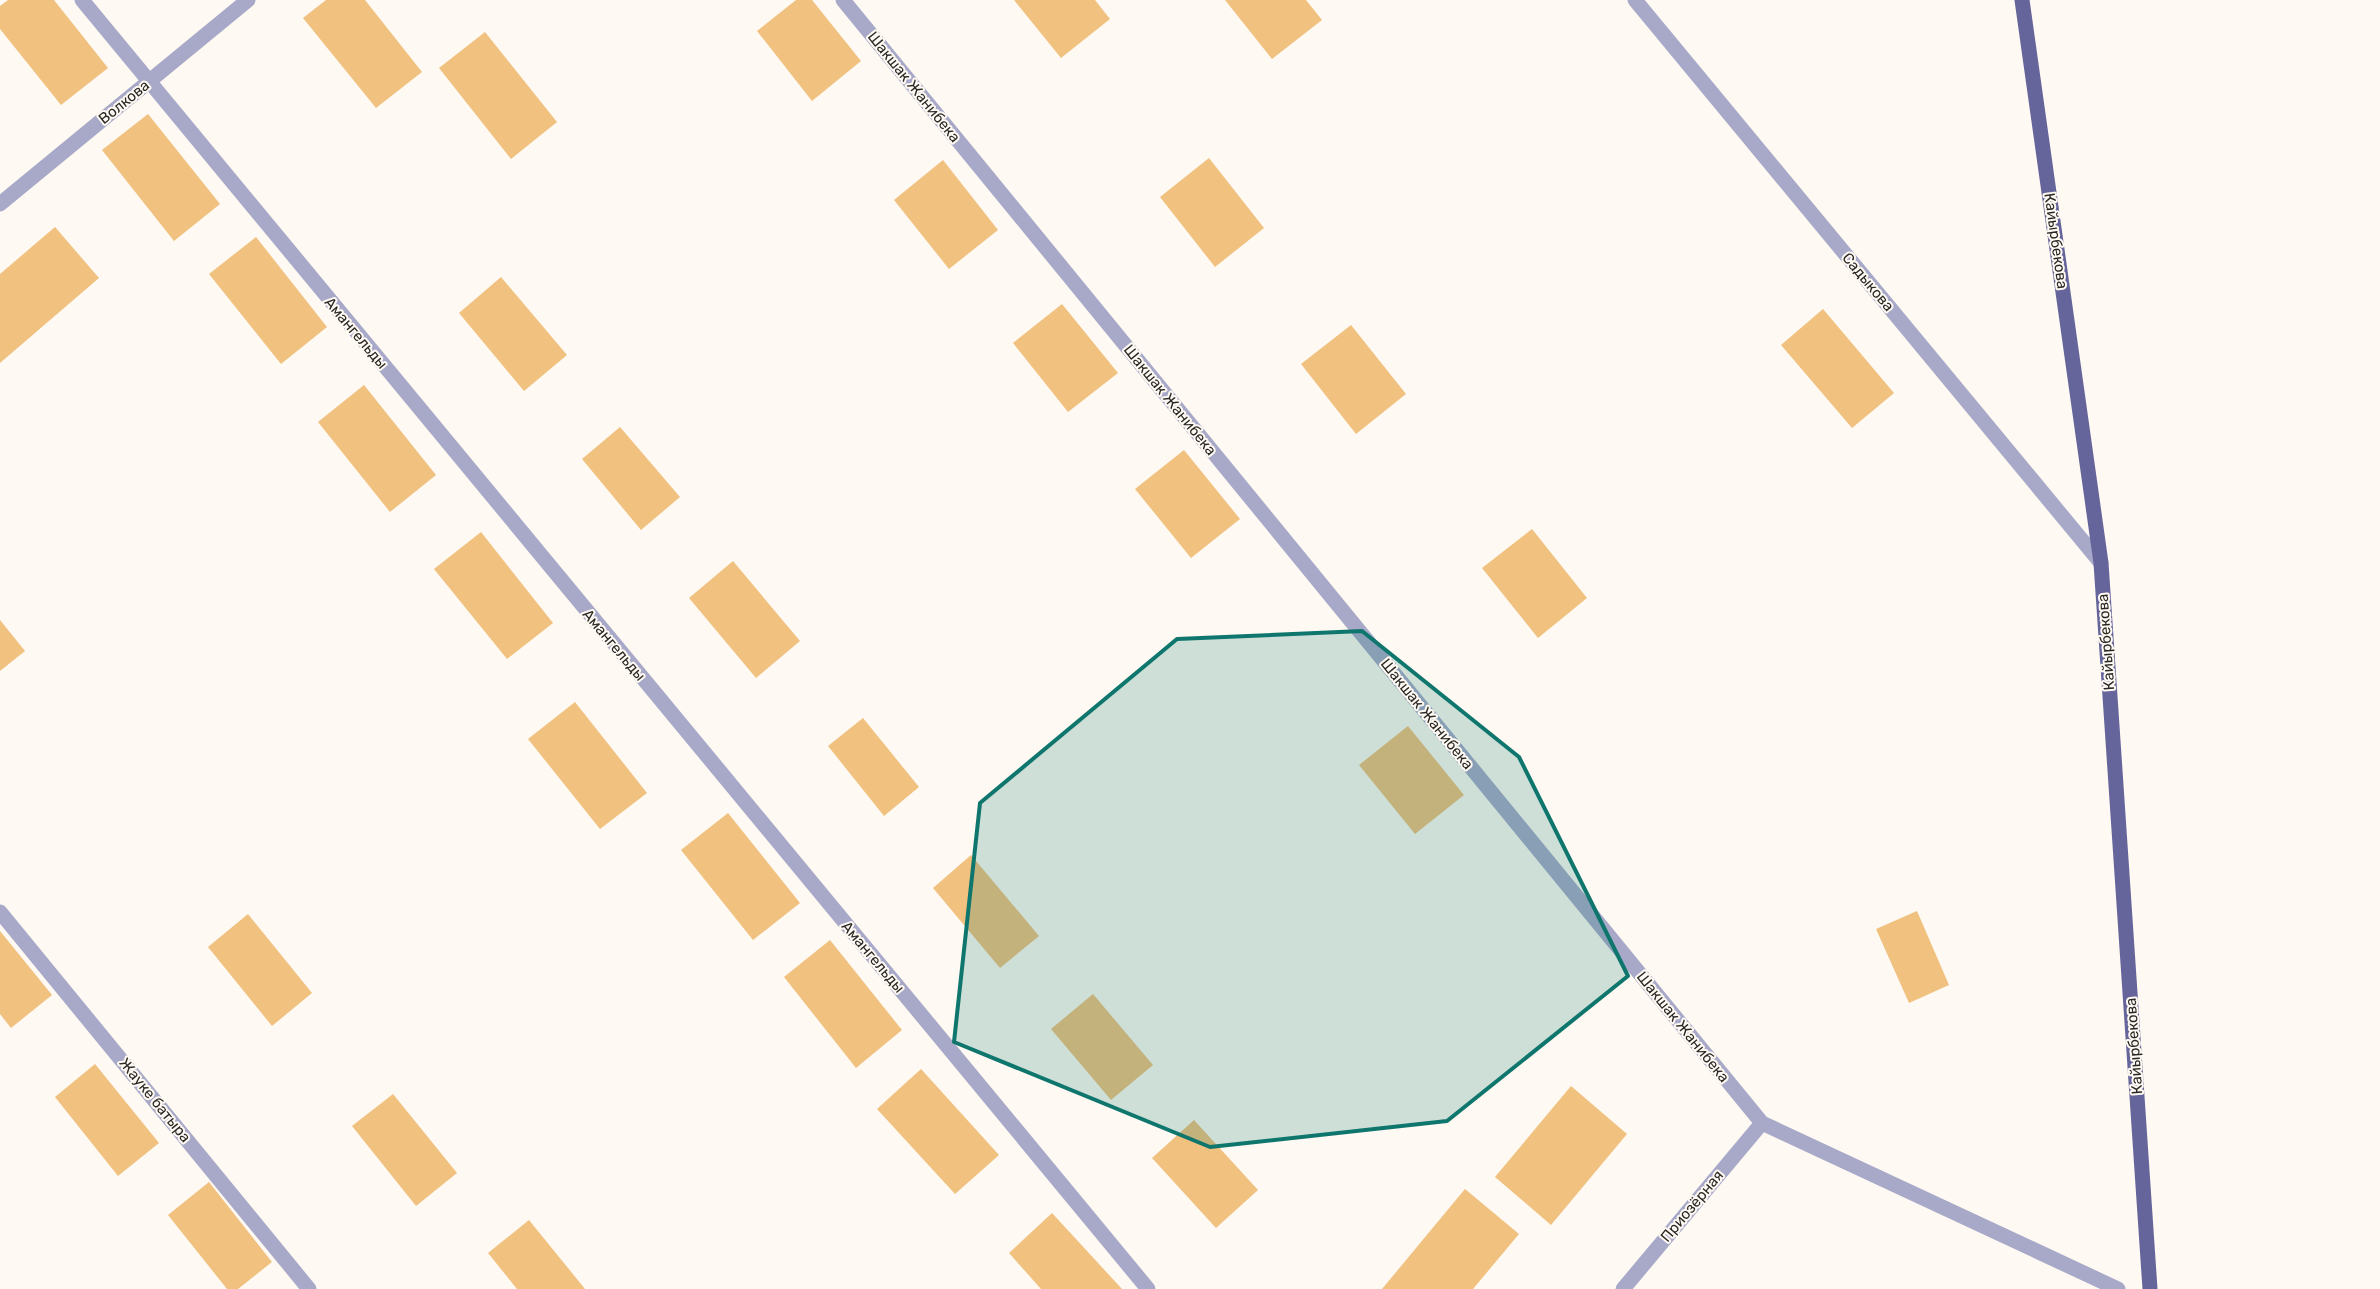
<svg xmlns="http://www.w3.org/2000/svg" width="2380" height="1289" viewBox="0 0 2380 1289" font-family="Rubik,sans-serif">
  <style>
    .building { fill: #f1c17f }
    .lines { fill: none; stroke-linecap: round; stroke-linejoin: round }
    .minor { stroke: #a8a9c8; stroke-width: 15 }
    .major { stroke: #66659b; stroke-width: 15 }
    .marked { fill: #0f766e; fill-opacity: 0.2; stroke: #0f766e; stroke-width: 4; stroke-linejoin: round }
    .labels { text-anchor: middle; stroke-width: 4; stroke-linejoin: round; paint-order: stroke }
    .street-label { font-size: 15px; fill: #2a2825; stroke: #fef9f2 }
  </style>
  <rect width="100%" height="100%" fill="#fef9f2"/>
  <path class="building" d="M8 0H54L108 68 61 105 0 29V6Z
    M326 0H365L422 72 376 108 303 18Z
    M796 0H812L861 61 812 101 757 31Z
    M1014 0H1095L1110 19 1061 58Z
    M1225 0H1306L1322 20 1272 59Z
    M485 32 557 122 511 159 439 68Z
    M148 114 220 204 174 241 102 150Z
    M1209 158 1264 228 1215 267 1160 197Z
    M943 160 998 230 949 269 894 200Z
    M55 227 99 278 0 363V274Z
    M256 237 327 327 281 364 209 274Z
    M501 277 567 355 524 391 459 313Z
    M1062 304 1118 373 1068 412 1013 343Z
    M1823 309 1894 393 1852 428 1781 345Z
    M1351 325 1406 394 1356 434 1301 364Z
    M364 385 436 475 390 512 318 422Z
    M620 427 680 497 641 530 582 459Z
    M1184 450 1240 519 1191 558 1135 489Z
    M1532 529 1587 598 1538 638 1482 568Z
    M481 532 553 623 507 659 434 569Z
    M733 561 800 641 756 678 689 598Z
    M0 620 25 651 0 671Z
    M575 702 647 793 600 829 528 739Z
    M863 718 919 787 884 816 828 746Z
    M1408 726 1464 795 1415 834 1359 765Z
    M728 813 800 903 753 940 681 850Z
    M971 855 1039 936 1000 968 933 888Z
    M1917 911 1949 985 1909 1003 1876 929Z
    M248 914 312 993 272 1026 208 947Z
    M0 931 52 995 11 1028 0 1014Z
    M830 940 902 1030 856 1068 784 977Z
    M1093 994 1153 1065 1111 1100 1051 1029Z
    M95 1064 159 1143 118 1176 55 1097Z
    M921 1069 999 1155 955 1194 877 1109Z
    M1571 1086 1627 1134 1551 1225 1495 1177Z
    M393 1094 457 1173 416 1206 352 1126Z
    M1194 1120 1258 1190 1216 1228 1152 1158Z
    M209 1182 272 1262 238 1289H227L168 1215Z
    M1465 1189 1519 1234 1473 1289H1382Z
    M1052 1213 1122 1289H1041L1009 1253Z
    M529 1220 585 1289H517L488 1253Z"/>
  <g class="lines">
    <path class="minor" d="M82 0 1148 1289
      M843 0 1762 1123 2118 1289
      M1635 0 2101 563
      M0 204 248 0
      M0 912 309 1289
      M1623 1289 1762 1123"/>
    <path class="major" d="M2022 0 2101 563 2150 1289"/>
  </g>
  <path class="marked" d="M1362 631 1519 757 1628 976 1447 1121 1210 1147 954 1042 980 803 1177 639Z"/>
  <g class="labels">
    <g class="street-label">
      <text transform="translate(914 87) rotate(51)" y="5">Шакшак Жанибека</text>
      <text transform="translate(124 102) rotate(-39)" y="5">Волкова</text>
      <text transform="translate(2056 241) rotate(82)" y="5">Кайырбекова</text>
      <text transform="translate(1868 282) rotate(50)" y="5">Садыкова</text>
      <text transform="translate(356 333) rotate(50)" y="5">Амангельды</text>
      <text transform="translate(1170 400) rotate(51)" y="5">Шакшак Жанибека</text>
      <text transform="translate(2106 642) rotate(-94)" y="5">Кайырбекова</text>
      <text transform="translate(614 645) rotate(50)" y="5">Амангельды</text>
      <text transform="translate(1427 714) rotate(51)" y="5">Шакшак Жанибека</text>
      <text transform="translate(873 957) rotate(50)" y="5">Амангельды</text>
      <text transform="translate(1683 1027) rotate(51)" y="5">Шакшак Жанибека</text>
      <text transform="translate(2134 1046) rotate(-94)" y="5">Кайырбекова</text>
      <text transform="translate(155 1100) rotate(51)" y="5">Жауке батыра</text>
      <text transform="translate(1692 1206) rotate(-50)" y="5">Приозёрная</text>
    </g>
  </g>
</svg>
